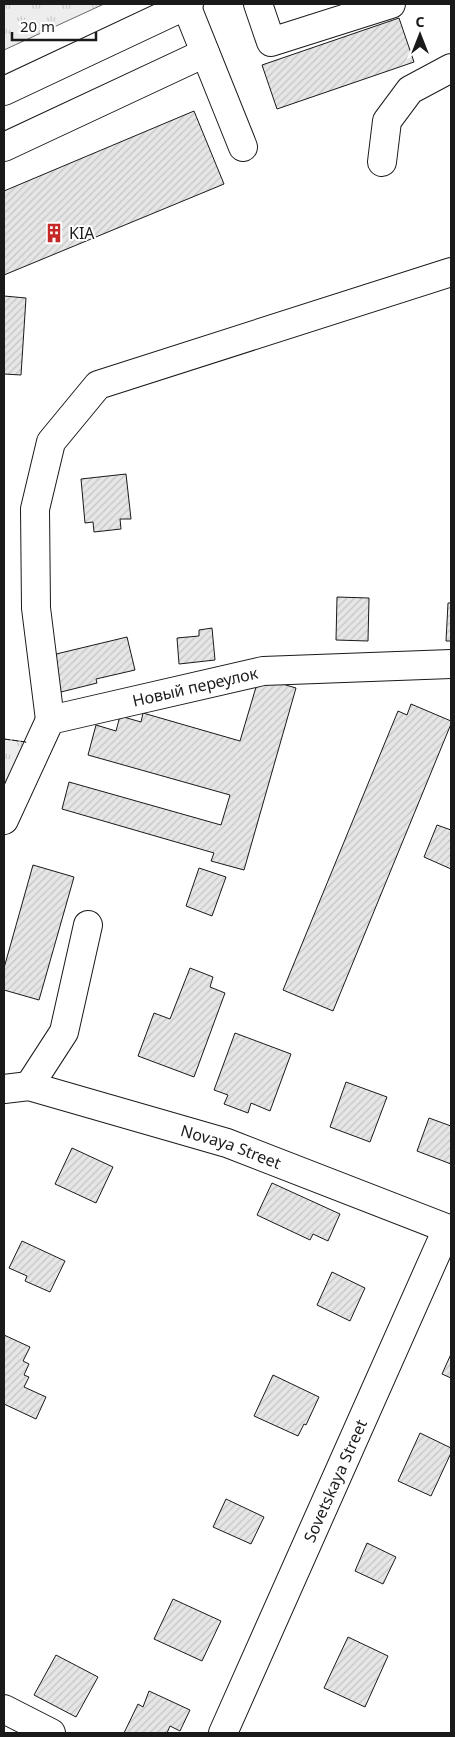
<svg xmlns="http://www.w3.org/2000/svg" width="455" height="1737" viewBox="0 0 455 1737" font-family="'Noto Sans',sans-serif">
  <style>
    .grass { fill: url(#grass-tufts); stroke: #6a6a6a }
    .building { fill: url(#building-hatch); stroke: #1a1a1a }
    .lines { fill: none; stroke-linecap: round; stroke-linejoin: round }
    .minor-casing { stroke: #1a1a1a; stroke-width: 30 }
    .major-casing { stroke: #1a1a1a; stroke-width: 30 }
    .minor { stroke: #fff; stroke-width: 28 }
    .major { stroke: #fff; stroke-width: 28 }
    .fence { stroke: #1a1a1a; stroke-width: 1; stroke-dasharray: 6 2.5; stroke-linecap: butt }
    .labels { text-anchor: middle; stroke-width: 4; stroke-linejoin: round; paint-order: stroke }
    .poi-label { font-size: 16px; fill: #1a1a1a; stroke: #fff; text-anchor: start }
    .street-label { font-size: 16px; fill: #1a1a1a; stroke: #fff }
  </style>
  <defs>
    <pattern id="grass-tufts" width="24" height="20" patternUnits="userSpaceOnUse" patternTransform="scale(1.25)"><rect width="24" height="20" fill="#ededed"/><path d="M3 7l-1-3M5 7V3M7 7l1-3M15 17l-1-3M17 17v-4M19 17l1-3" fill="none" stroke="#cbcbcb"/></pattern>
    <pattern id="building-hatch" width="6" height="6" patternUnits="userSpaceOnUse" patternTransform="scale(1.25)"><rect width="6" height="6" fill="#e6e6e6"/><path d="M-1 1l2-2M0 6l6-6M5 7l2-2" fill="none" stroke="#c5c5c5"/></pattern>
  </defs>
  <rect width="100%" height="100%" fill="#fff"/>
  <path class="grass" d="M4 4H104L4 50Z
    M4 739 26 742 4 791Z"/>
  <path class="building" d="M399 18 414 62 277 109 262 65Z
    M194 111 224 184 4 275V191Z
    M4 296 26 298 21 375 4 374Z
    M126 474 131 519H120L121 529 94 532 93 522 85 523 81 479Z
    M337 597 369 598 368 641 336 640Z
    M448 603H451V641H446Z
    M212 628 215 660 179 664 177 638 199 636V630Z
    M127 637 135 670 96 679 97 683 61 692 52 655Z
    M259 677 296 688 244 870 211 861 214 853 62 809 69 782 221 825 230 795 88 755 96 725 116 731 120 716 141 722 143 713 240 741Z
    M411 704 451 721V724L333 1011 283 990 398 711 407 715Z
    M437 825 451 830V869L424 857Z
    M33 865 74 877 39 1000 4 990V968Z
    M199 868 226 877 212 916 186 906Z
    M190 968 213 977 210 987 225 993 194 1077 138 1056 154 1013 170 1019Z
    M235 1033 291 1054 270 1111 251 1103 248 1113 224 1104 228 1095 214 1090Z
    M346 1082 387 1097 370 1142 330 1127Z
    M429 1118 451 1126V1164L417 1151Z
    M72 1148 113 1167 96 1203 55 1184Z
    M272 1183 340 1214 328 1241 313 1234 310 1240 257 1215Z
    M22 1241 65 1261 50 1292 25 1281 27 1276 9 1268Z
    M332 1272 365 1288 350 1321 317 1305Z
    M4 1335 30 1347 23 1361 29 1364 24 1375 29 1377 24 1387 46 1397 36 1419 4 1404Z
    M451 1354V1378L442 1374Z
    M273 1375 319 1397 306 1425 304 1424 298 1436 254 1416Z
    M420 1433 451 1448V1453L431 1496 398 1481Z
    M226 1499 264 1517 251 1544 213 1527Z
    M367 1543 396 1557 383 1584 355 1571Z
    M173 1599 221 1621 202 1661 154 1639Z
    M348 1637 388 1656 365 1707 324 1688Z
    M56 1655 98 1677 76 1717 34 1695Z
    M149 1691 190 1710 180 1731 170 1726 167 1733H124L138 1704 143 1707Z"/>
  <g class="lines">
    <defs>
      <g id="minor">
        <path d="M258 4 271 42 391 4"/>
        <path d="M186 5 243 147"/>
        <path d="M4 147 205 53"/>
        <path d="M382 162 387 121 410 90 451 68"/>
        <path d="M50 720 36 608 35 509 51 442 98 385 451 272"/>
        <path id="s1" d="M4 820 50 720 263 671 451 664"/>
        <path d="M29 1086 64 1032 88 925"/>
        <path id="s2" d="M4 1089 29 1086 227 1143 451 1230"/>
        <path d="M4 1709 51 1733"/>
        <path id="s3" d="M223 1733 447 1229"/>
      </g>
      <path id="major" d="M4 91 189 4"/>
    </defs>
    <use href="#minor" class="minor-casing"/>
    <use href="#major" class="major-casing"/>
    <use href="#minor" class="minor"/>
    <use href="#major" class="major"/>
    <path class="fence" d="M4 739 26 742 25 744"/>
  </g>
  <defs>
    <symbol id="building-bare" viewBox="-9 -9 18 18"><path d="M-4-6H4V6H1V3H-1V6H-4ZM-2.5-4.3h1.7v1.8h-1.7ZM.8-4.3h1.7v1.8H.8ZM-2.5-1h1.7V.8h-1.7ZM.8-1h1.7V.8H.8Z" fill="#c62828" stroke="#fff" stroke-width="2.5" paint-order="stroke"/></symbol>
  </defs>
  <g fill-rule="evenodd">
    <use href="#building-bare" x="40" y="219" width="28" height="28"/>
  </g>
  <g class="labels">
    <g class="poi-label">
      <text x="69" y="239">KIA</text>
    </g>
    <g class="street-label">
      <text dy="6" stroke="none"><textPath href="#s1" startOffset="259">Новый переулок</textPath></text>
      <text dy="6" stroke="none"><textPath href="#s2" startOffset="236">Novaya Street</textPath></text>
      <text dy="6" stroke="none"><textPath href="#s3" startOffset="276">Sovetskaya Street</textPath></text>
    </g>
  </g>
  <rect width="455" height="1737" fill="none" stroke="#1a1a1a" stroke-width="10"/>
  <g transform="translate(420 35)" stroke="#ffffff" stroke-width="4" paint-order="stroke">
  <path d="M0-4L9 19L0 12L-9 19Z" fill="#1a1a1a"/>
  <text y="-8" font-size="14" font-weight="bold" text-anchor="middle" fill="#1a1a1a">С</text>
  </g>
  <path d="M12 32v8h84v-8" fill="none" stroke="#1a1a1a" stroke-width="2.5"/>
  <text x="20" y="32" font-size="15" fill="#1a1a1a" stroke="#ffffff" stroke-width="4" paint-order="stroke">20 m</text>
</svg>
